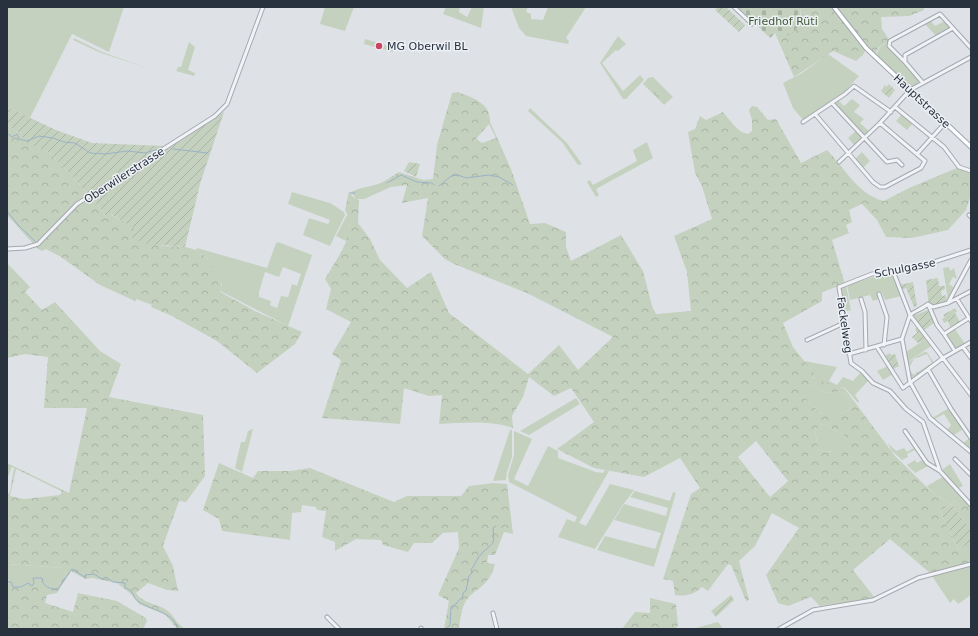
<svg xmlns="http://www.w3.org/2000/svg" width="978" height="636" viewBox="0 0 978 636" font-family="'DejaVu Sans',sans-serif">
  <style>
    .green { fill: #c5d1bf; fill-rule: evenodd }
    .forest { fill: url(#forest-crowns); fill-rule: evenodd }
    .wetland { fill: url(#wetland-marsh) }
    .cemetery { fill: url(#cemetery-stones) }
    .garden { fill: url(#garden-furrows) }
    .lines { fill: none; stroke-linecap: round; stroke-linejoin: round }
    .stream { stroke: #99b2c7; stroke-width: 1 }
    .minor-casing { stroke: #a4a9b1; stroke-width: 5 }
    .major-casing { stroke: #9ea7b3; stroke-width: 5.5 }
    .minor { stroke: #f1f3f6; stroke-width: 3 }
    .major { stroke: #fff; stroke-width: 3.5 }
    .poi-dot { fill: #cb4460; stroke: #edf1f5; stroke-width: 1.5 }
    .labels { text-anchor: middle; stroke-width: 3; stroke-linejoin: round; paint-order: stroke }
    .park-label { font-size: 11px; fill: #3e5935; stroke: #edf1f5 }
    .poi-label { font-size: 11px; fill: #28313e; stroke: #edf1f5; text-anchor: start }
    .street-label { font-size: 11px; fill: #28313e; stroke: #edf1f5 }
  </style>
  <defs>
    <pattern id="forest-crowns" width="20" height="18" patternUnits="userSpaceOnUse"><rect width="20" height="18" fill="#c5d1bf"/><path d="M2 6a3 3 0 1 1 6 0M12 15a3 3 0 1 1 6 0" fill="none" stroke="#a9b4a5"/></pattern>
    <pattern id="wetland-marsh" width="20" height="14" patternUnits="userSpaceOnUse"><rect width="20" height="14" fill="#c5d1bf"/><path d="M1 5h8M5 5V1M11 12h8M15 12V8" fill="none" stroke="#a9b4a5"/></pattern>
    <pattern id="cemetery-stones" width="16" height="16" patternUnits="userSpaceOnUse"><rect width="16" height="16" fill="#c5d1bf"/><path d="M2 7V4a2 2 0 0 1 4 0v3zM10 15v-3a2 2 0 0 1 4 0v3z" fill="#a9b4a5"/></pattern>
    <pattern id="garden-furrows" width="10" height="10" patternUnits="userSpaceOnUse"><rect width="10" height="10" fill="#c5d1bf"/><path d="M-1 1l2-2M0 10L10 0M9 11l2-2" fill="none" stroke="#a9b4a5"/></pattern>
  </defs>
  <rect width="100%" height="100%" fill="#dee2e7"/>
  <path class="green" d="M7 7H124L109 52 72 34 30 118 7 107Z
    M325 7H354L345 31 320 24Z
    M446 7H460L459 12 467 17 472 7H484L481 28 443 14Z
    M511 7H528L526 12 531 14V19L543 20 548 7H586L566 38 569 41 568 44 526 36 519 28Z
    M930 20 935 26 945 21 950 27 936 36 924 23Z
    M618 36 626 44 618 51 616 50 602 63 623 91 640 75 644 80 626 99H623L600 63Z
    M74 38 102 52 147 68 101 53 73 40Z
    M365 39 395 48 393 52 364 44Z
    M189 42 195 47 188 70 195 73 194 76 176 71 178 67H181Z
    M887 43 920 81V83L911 86 876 55 880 47Z
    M828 54 859 76 845 91 803 120 793 108 783 83 802 73Z
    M653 77 673 97 664 105 643 84 648 78Z
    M852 99 860 105 854 112 864 119 860 123 869 131 866 134H863L834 104 838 100 844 106Z
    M530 108 567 143 582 164 578 165 562 142 528 111Z
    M902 114 913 123 907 130 896 121Z
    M857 130 862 138 854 145 848 138Z
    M647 142 653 158 596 189 599 195 596 197 587 182 590 180 593 185 637 161 633 150Z
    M862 152 870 161 862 169 855 159Z
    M388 179 391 187 364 199H356L351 192C363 186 377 187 388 179Z
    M292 192 330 203 344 212 345 215 330 246 303 235 309 218 328 224 330 220 288 204Z
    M347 215 350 217 349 236 346 241 336 236Z
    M278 242 312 255 288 326 220 291 222 283 207 258 196 250 197 248 267 268 276 243ZM283 267 301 274 297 286 292 284 288 297 281 296 277 308 270 305 271 301 259 297V292L265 272 279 277Z
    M949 267 950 271 954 268 957 279 953 277 949 284 955 288 948 301 943 268Z
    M893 271 901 296 885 300 881 292 878 293 879 299 873 301 870 295 850 300 847 285Z
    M846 285 851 310 844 312 840 288Z
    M955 329 965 344 956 350 946 335Z
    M924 340H927L931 346 908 362 906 352Z
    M804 361 837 367 829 381 837 385 843 377 853 381 861 372 869 380 855 395 859 401 858 403 845 388 816 384 812 379 816 377Z
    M888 366 893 374 883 380 877 371Z
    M804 384H810L826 393C843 391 847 389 852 408L837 415H825C815 407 799 400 804 384Z
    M576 398 580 404 529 435 520 431Z
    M949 408 971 439V446L968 448 963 443 970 438 963 429 954 435 947 430 951 425 944 414 935 419 932 418Z
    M823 424 847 437C842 449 830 456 818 449L815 430Z
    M253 429 242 472 235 468 241 442H245L248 431Z
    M510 430H512V457L507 472 506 480 493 481Z
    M514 431 532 439 514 479 528 486 548 446 558 451V458L596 472 603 473 605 470 609 471 579 523 586 526 610 484 634 490 622 506 595 549 558 537 567 519 575 522 577 517 509 482 508 475 514 455Z
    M888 443 896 451 904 448 907 452 914 448 915 450 907 454 908 457 902 460 891 450Z
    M915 460 917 463 922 460 928 466 915 473 907 465Z
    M950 464 963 486 956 489 942 472V470Z
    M944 476 962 498 951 504 932 492 927 486Z
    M635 491 670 501 673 492 676 493 654 567 597 550 605 536 655 549 661 533 614 520 624 504 666 516 668 508 630 497Z
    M7 564 63 568 66 570 65 575 55 588 45 585 44 581 34 576 32 583 15 587 9 580 7 581Z
    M971 565V595L958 604 954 599 950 603 932 576 938 573Z
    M718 622 723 629H692Z"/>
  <path class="forest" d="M800 7H924V10L909 16 881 17 882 29 890 41 879 47 874 56 866 49 863 55 856 61 833 51 794 77 775 33 789 35 801 17Z
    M458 92C473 98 491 103 490 122L511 169 530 224 545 223 566 232V247L571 261 621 235 643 271 652 306 656 314 691 311 687 272 674 236 712 219 702 186 695 173 688 132 695 129 700 116 706 120 723 112C730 120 738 133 748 134L752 131V120L749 110 752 106 757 107 768 120 776 119 801 163 827 150C845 168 858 195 884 201L909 188 959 167 971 171V195L966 210 948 230 912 238 886 237 877 220 862 204 849 210 852 222 846 225 849 233 832 240 845 284 822 292V301L783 323 793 347 817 377 812 378 816 384 822 381 845 389 895 456 932 492 951 504 962 498 971 507V529L951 504 940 511 958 549 971 543V563L930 573 890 539 853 570 875 598 820 606 811 597 788 606 778 603 766 575 799 528 772 513 755 546 739 561 749 600 746 601 731 565 728 564 708 591 702 587C695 594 685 597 675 595L673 581 663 579 691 494 700 488 680 458 644 477 594 468 557 449 594 422 571 388 554 396 529 377 523 397 512 416 513 428C490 420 464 423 439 424L442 395 429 396 404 388 400 424 322 418 341 360 332 354 351 322 326 309 331 289 325 279C336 259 359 232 345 210L349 191 353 197 359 200 358 223 370 239 380 260 407 288 431 272 449 313 528 374 559 345 578 370 613 337 527 293 454 264 445 259 422 236 428 198 402 203 407 185 391 187 388 179 399 172 423 180 433 179 437 145 452 93ZM489 124 496 138 482 143 476 139ZM805 384H810L826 393C843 391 847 389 852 408L837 415H825C815 407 799 400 805 384ZM823 424 847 437C841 449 830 456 818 449L815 430ZM756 441 788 481 770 497 738 457Z
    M7 124 15 131 23 133 24 142 49 152 92 198 107 218 110 214 135 228 130 237 164 246 186 247 196 250 207 258 222 281 220 292 255 311 302 332 295 344 257 373 217 341 172 316 151 307 152 305 136 299 135 301 100 285 61 257 46 249 42 251 37 248 7 215Z
    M7 263 30 287 25 292 42 310 55 302 100 351 121 364 109 397 203 415 205 476 186 502 179 501 163 546 173 566 178 591 167 590 148 583 136 593C144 605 160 603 169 612 176 619 176 623 185 629H177L166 615 139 604 132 595 117 583 92 578 85 579 71 571 57 593 47 595 45 603 73 612 78 593 117 601 146 618 147 621 143 629H7V581H11L15 587 25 582 32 583 31 579 34 576 43 577 45 585 55 588 65 575 66 571 63 568 7 564V495L10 492 14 468 12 467 7 479V463L69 493 87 408H44L48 357 25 354 7 358ZM16 469 61 491 62 492 60 495 24 499 10 496Z
    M924 352H927L934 363 910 380 908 367 913 375 932 363 927 354 914 359 910 366 907 365V363Z
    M219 463 253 478 258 471H290L310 468 394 502 407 496H461L469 486 494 483 507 484 513 534 504 532 495 555H488L487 563 495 564C488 591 472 587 464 605 461 611 460 622 459 629H444L449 601 438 595 459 548 458 532 443 533 432 543H414L408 552 383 545 381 540 356 539 335 551V542L322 537 326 511 317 510 316 507 302 505 301 512 292 513 290 540 222 531 219 519 203 510Z
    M650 598 676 604 678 625 676 629H622L635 612 650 613Z"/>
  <path class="wetland" d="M648 79 667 97V99C659 102 649 89 644 83Z"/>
  <path class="cemetery" d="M737 7H800C801 21 801 27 789 35L775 33 770 38Z"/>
  <path class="garden" d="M718 7H726L745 25 739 32 715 10Z
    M889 84 895 90 889 98 881 91 885 85 886 87Z
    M7 107 56 130 92 143 165 146 168 149 224 112 200 184 185 247 148 244 130 237 134 228 111 214 108 219 92 198 49 152 23 142V133L15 131 7 124Z
    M409 162 420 164 416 177 404 171Z
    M938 278 939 286H945V289L941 291 942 296 946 295 947 302 929 307 926 280Z
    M913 282 917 306 914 307 906 288 901 290 899 285Z
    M955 308 957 311 955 313 960 322 951 329 948 321 944 323 942 319 945 317 943 315Z
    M928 310 934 323 923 331 913 318V316Z
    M918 327 927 339 918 343 912 337 917 333 915 329Z
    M890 353 891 355 895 354 899 366 893 369 884 356Z
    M951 504 971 529V543L958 549 940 511Z
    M731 595 734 600 716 617 711 611Z"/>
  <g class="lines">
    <path class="stream" d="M7 133 12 137 17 134 19 139 27 141 39 136 53 138 64 142 75 143 90 153 105 154 127 151 145 153 159 149
      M173 149 208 153
      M387 183 401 175 417 182 432 183 434 185
      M439 186 451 176 458 175 466 178 489 175 499 177 513 185
      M350 193H355
      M7 211 19 226 35 241
      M7 468 8 466
      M7 581 11 582 13 587H21L28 583 32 586 34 583 33 578H42C43 587 49 588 57 590L72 569 86 578 85 575 94 574 102 579 106 577 113 582 125 583V588C134 589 132 598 139 602 153 611 172 611 178 629
      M446 629 450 625 451 607 456 604 463 596V593L466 591 469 576 472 573 471 570C475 565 477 558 482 553 493 542 495 547 493 528L496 526"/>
    <defs>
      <path id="minor" d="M734 7 752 24
        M905 62 889 46 890 41 940 14 971 48
        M923 83 905 62V55L953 28
        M832 103 887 162 897 160 902 165
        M895 107 944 147 959 167 971 171
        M815 114 873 182 880 187H885L921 168 925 161 880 123
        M803 122 845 94 854 86 891 112
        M918 153 945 123
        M839 162 880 123 910 90 971 57
        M969 215 971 217
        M7 249 25 248 38 244 77 204 215 116 227 104 263 7
        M893 271 910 315 971 395
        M971 291 948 303 933 307 928 304C922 309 915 311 910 315L902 339 910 382 930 418 971 452
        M879 294 887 317 884 345
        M861 299 865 312 866 350
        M957 299 971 321
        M948 303 971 260
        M928 304 937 325 944 334 969 318
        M944 334 955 351
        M807 340 844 323
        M877 347 903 388 943 358 971 342
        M963 347 971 358
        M849 354 902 339
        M928 369 951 409 971 438
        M923 422 906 409 890 391 873 383 862 371 851 363 839 287 872 274 912 269 971 250
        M923 422 940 471 971 505
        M905 431 927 463 940 471
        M955 459 971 475
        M493 613 497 629
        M327 617 339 629
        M421 629V628
        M779 629 813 610 873 600 918 578 971 564"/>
      <path id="major" d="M834 7 866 48 971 147"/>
    </defs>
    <use href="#minor" class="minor-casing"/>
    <use href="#major" class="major-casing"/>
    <use href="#minor" class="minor"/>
    <use href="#major" class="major"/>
  </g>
  <circle class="poi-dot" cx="379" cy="46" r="4"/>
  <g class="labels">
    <g class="park-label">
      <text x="783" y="25">Friedhof Rüti</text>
    </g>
    <g class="poi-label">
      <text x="387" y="50">MG Oberwil BL</text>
    </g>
    <g class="street-label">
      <text transform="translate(922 101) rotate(43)" y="4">Hauptstrasse</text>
      <text transform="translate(124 175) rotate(-33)" y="4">Oberwilerstrasse</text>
      <text transform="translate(905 268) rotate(-11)" y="4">Schulgasse</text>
      <text transform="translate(845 325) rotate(82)" y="4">Fackelweg</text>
    </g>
  </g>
  <rect width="978" height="636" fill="none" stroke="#28313e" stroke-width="16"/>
</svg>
